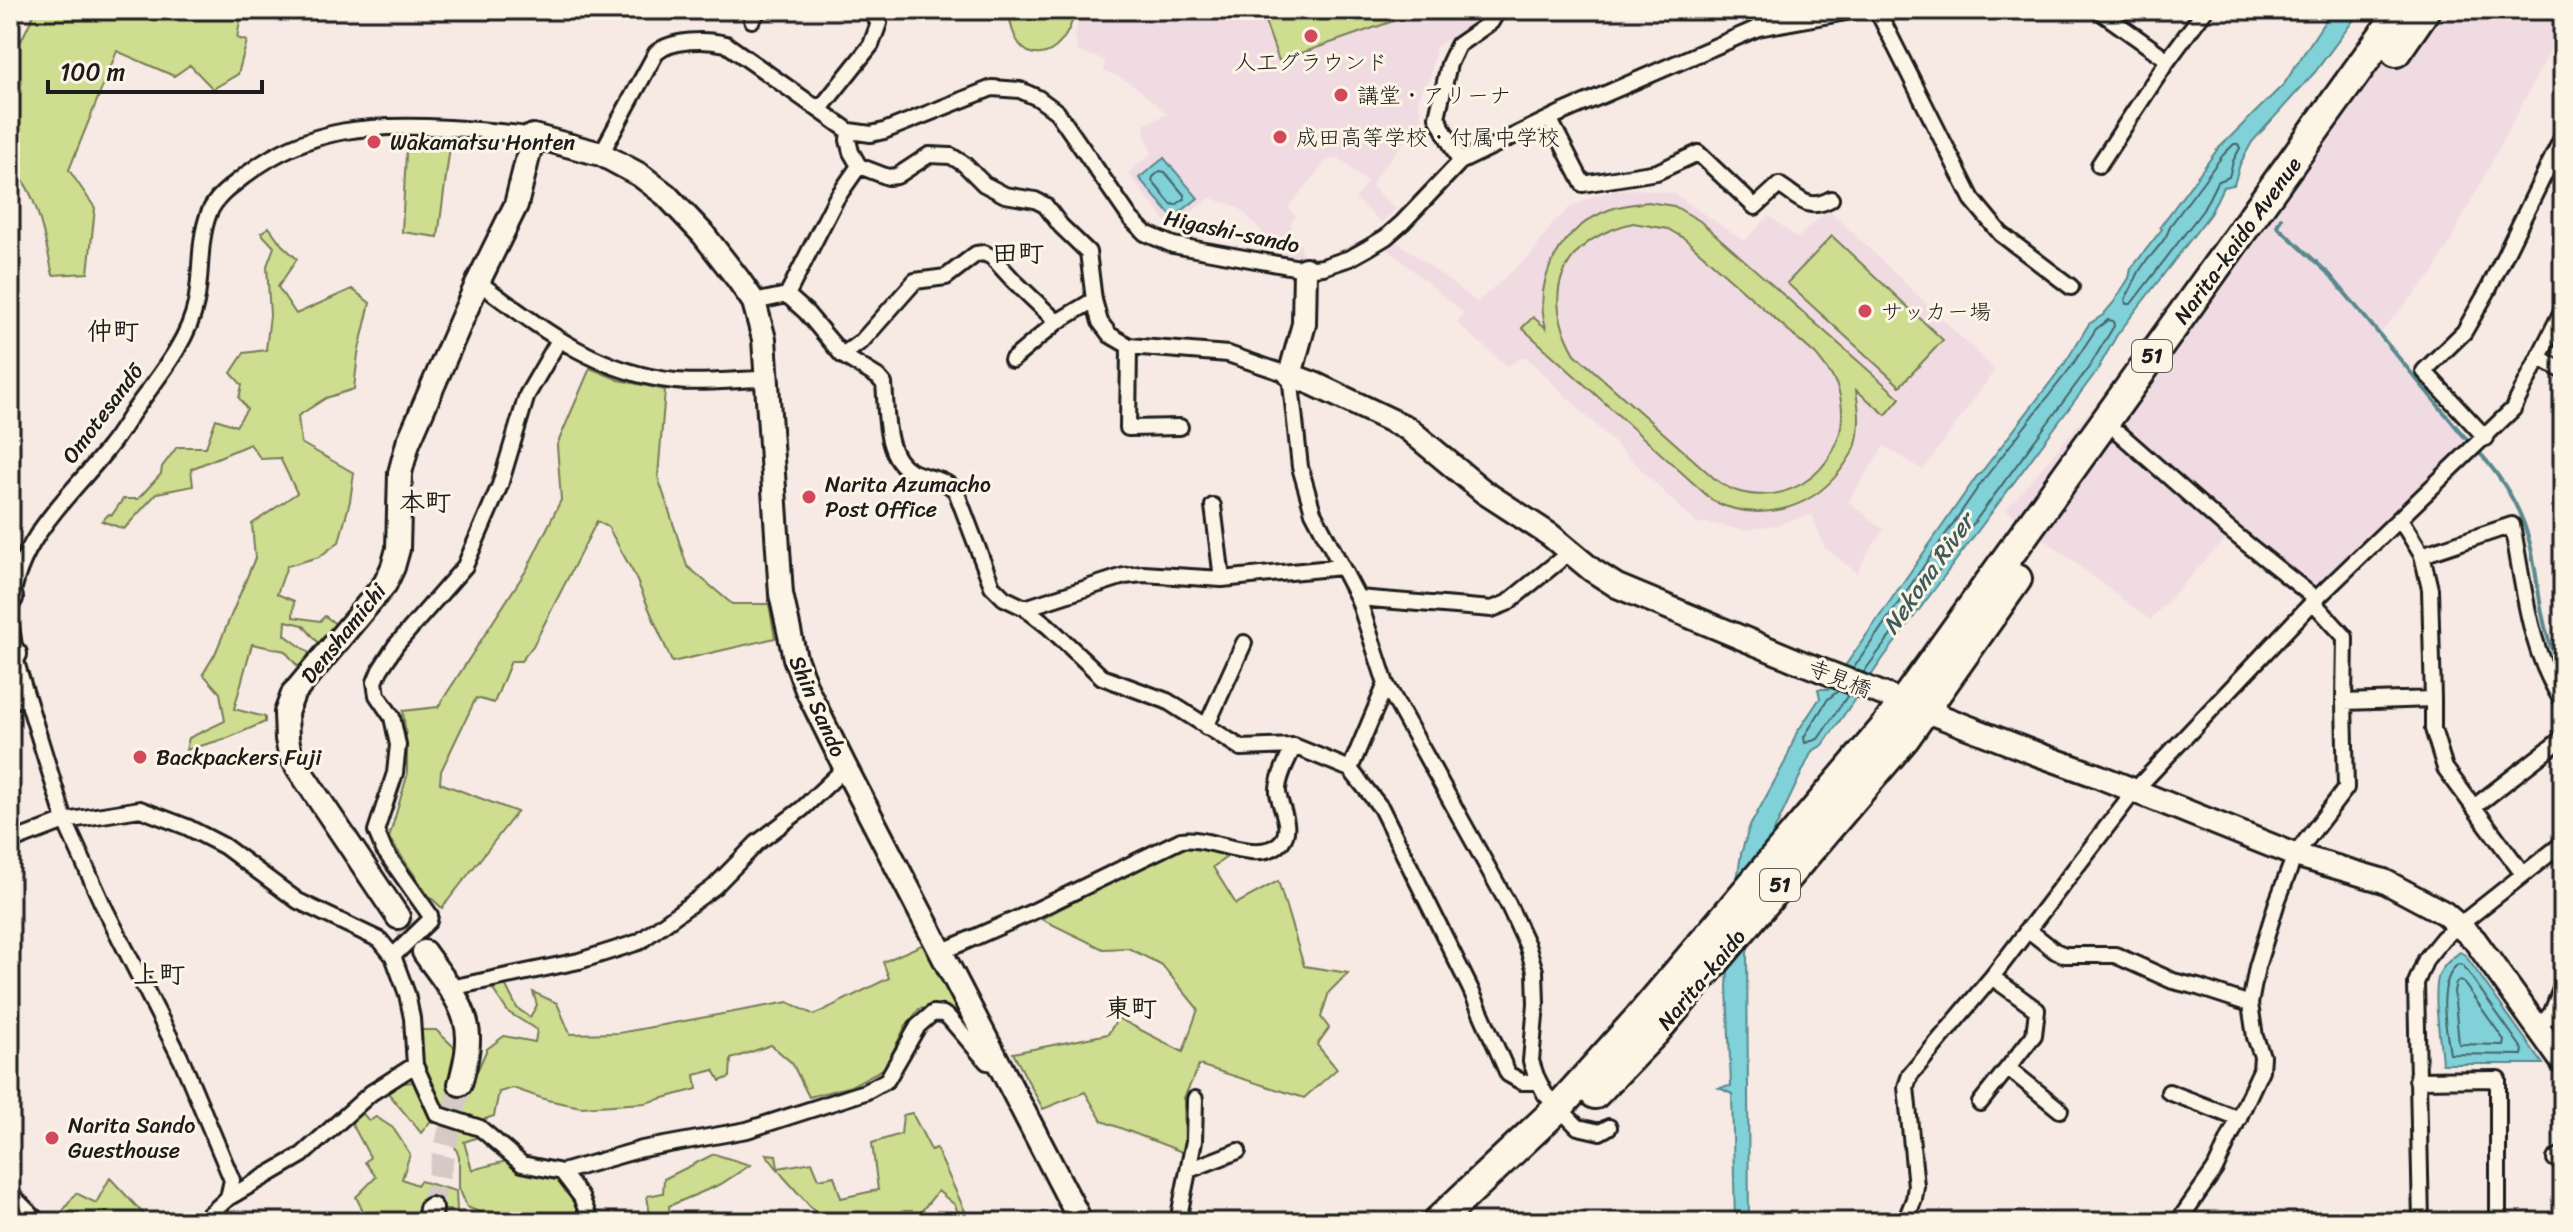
<svg xmlns="http://www.w3.org/2000/svg" width="2573" height="1232" viewBox="0 0 2573 1232" font-family="Sriracha,'Klee One',sans-serif">
  <style>
    .built { fill: #f1dbe2 }
    .green { fill: #cedd90; stroke: #757c56; stroke-width: 2; fill-rule: evenodd }
    .water { fill: #80d1d8; stroke: #58898d; stroke-width: 2 }
    .lines { fill: none; stroke-linecap: round; stroke-linejoin: round }
    .shore { stroke: #446467; stroke-width: 2 }
    .stream { stroke: #58898d; stroke-width: 4 }
    .secondary-tunnel { stroke: #d6cac6; stroke-width: 22; stroke-dasharray: 22 11; stroke-linecap: butt }
    .street-casing { stroke: #1c1c1c; stroke-width: 20 }
    .secondary-casing { stroke: #1c1c1c; stroke-width: 28 }
    .highway-casing { stroke: #1c1c1c; stroke-width: 34 }
    .street { stroke: #fcf5e5; stroke-width: 14 }
    .secondary { stroke: #fcf5e5; stroke-width: 22 }
    .highway { stroke: #fcf5e5; stroke-width: 28 }
    .poi-dot { fill: #d1495b; stroke: #fcf5e5; stroke-width: 3 }
    .labels { text-anchor: middle; stroke-width: 6; stroke-linejoin: round; paint-order: stroke }
    .shield { fill: #fcf5e5; stroke: #5f5d58; stroke-width: 2 }
    .shield-label { font-size: 20px; font-weight: bold; fill: #1c1c1c }
    .poi-label { font-size: 22px; fill: #1c1c1c; stroke: #fcf5e5; text-anchor: start }
    .street-label { font-size: 22px; fill: #1c1c1c; stroke: #fcf5e5 }
    .water-label { font-size: 24px; font-style: italic; fill: #3f5b5e; stroke: #fcf5e5 }
    .quarter-label { font-size: 26px; font-weight: bold; fill: #1c1c1c; stroke: #fcf5e5 }
  </style>
  <rect width="100%" height="100%" fill="#f7e9e4"/>
  <filter id="ink" filterUnits="userSpaceOnUse"><feTurbulence type="fractalNoise" baseFrequency=".0125" numOctaves="2"/><feDisplacementMap in="SourceGraphic" scale="16" xChannelSelector="R" yChannelSelector="G"/><feConvolveMatrix kernelMatrix="1 2 1 2 8 2 1 2 1" color-interpolation-filters="sRGB"/></filter>
  <g filter="url(#ink)">
    <path class="built" d="M1081 10H1494L1436 47 1430 79 1422 89 1418 102 1426 131 1403 143 1375 178 1372 187 1396 209 1381 222 1355 199 1367 183 1338 157 1325 162 1288 208 1296 216 1290 224 1293 234 1300 244 1303 260 1278 256 1258 227 1238 207 1210 198 1171 228 1128 173 1152 153 1144 132 1145 124 1167 114 1136 87 1120 77 1104 71 1105 60 1078 52 1075 35Z
      M2382 10H2563V31L2552 47 2434 272 2377 336 2471 446 2317 588 2236 527 2150 620 2006 510 2139 353Z
      M1638 189 1673 193 1744 241 1769 216 1797 238 1829 210 1995 370 1923 470 1884 446 1848 501 1884 530 1868 552 1857 573 1825 548 1812 514 1777 525 1744 530 1707 523 1697 524 1525 356 1507 366 1457 323 1464 313 1385 247 1394 239 1477 302 1532 254 1553 223 1568 209 1595 195 1618 190Z"/>
    <path class="green" d="M38 10H242L237 38 247 41 238 74 213 89 190 65 174 76 117 51 69 170 95 208 88 273 53 275C46 247 37 183 10 169V64L32 18Z
      M1009 10H1075C1064 66 1013 72 1009 10Z
      M1261 10H1421L1422 11 1279 61Z
      M407 134 451 139 438 237 402 232Z
      M1648 202 1674 206 1700 221 1900 398 1886 415 1856 390C1859 409 1861 426 1856 445 1852 455 1846 463 1840 471 1809 511 1758 523 1713 501L1522 328 1533 317 1546 328C1532 278 1562 227 1611 209 1623 205 1635 204 1648 202ZM1633 223 1668 229 1685 239 1816 355C1824 365 1832 374 1837 386 1860 449 1801 511 1737 491 1729 489 1722 484 1715 479L1575 354C1539 291 1563 240 1633 223Z
      M269 227 282 245 297 259 278 287 296 314 352 289 370 303 358 354 354 389 326 398 298 416 301 443 354 473 350 501 339 542 319 557 287 566 277 594 294 601 293 617 320 621 325 616 340 627 321 646 303 625 286 621 285 635 308 652 310 663 298 667 285 651 252 644 234 709 265 717V722L228 738 186 750 189 738 225 721 220 693 203 674 215 654 255 558 252 524 297 493 280 458 261 459 250 444 191 469 193 486 157 493 124 529 102 521 109 514 112 515 123 499H138L161 474 162 467 177 447H206L216 419 236 426 247 409 239 398 242 385 231 373 244 353 266 350 270 315 267 266 274 247 261 233Z
      M1832 236 1943 340 1900 386 1787 283Z
      M590 368 619 380 665 390 658 477 687 566 732 604H769L775 638 672 662 634 574 608 527 597 521 533 646 521 661H511L494 703 476 698 441 771 440 783 517 812 442 908 428 895 389 838 407 776V746L403 711 438 707 527 569 561 500 557 445Z
      M1184 844 1231 854 1213 867 1236 904 1278 881 1304 966 1348 973 1329 992 1321 1017 1329 1028 1317 1045 1337 1069 1304 1098 1199 1065 1184 1098 1185 1153 1102 1121 1085 1092 1043 1109 1013 1053 1108 1034 1118 1018 1183 1052 1198 1009 1162 965 1128 948 1103 949 1041 919Z
      M926 943 971 1023C951 1007 945 1004 919 1009L904 1029 885 1068 851 1086 809 1097 792 1063 771 1045 731 1059 730 1077 720 1081 714 1070 695 1075 697 1089 645 1103 581 1107 547 1100 513 1088 499 1092 494 1116 479 1121 444 1110 419 1063 420 1030H436L455 1048 451 1087 471 1085 487 1049 504 1036 535 1042 537 1030 508 1012 490 985 506 986 517 1008 530 1017 537 1005 533 992 557 1003 570 1034 619 1033 788 1002 814 1015 889 978 883 962Z
      M413 1082 423 1093 433 1118 421 1133 388 1093 403 1083Z
      M360 1110 369 1121 376 1117 393 1128 410 1154 402 1179 417 1185 420 1181 456 1191 457 1211 425 1208 421 1222 392 1214 385 1222H362L366 1217 356 1197 376 1177 365 1162 370 1157 350 1120Z
      M912 1113 931 1150 936 1148 970 1222H962L955 1205 938 1191 919 1214 916 1222H824L783 1176 766 1154 776 1155 778 1168 812 1162 819 1179 834 1176 841 1198 878 1190 872 1143 901 1134 903 1115Z
      M450 1123 484 1135 464 1142 472 1170 510 1160 564 1180 586 1222H503L467 1207 459 1188V1157L453 1141Z
      M714 1154 750 1165 721 1184 669 1206 670 1222H651L647 1196 663 1193 664 1179Z
      M110 1178 151 1222H55L76 1193 96 1203Z"/>
    <path class="water" d="M2332 10H2361L2315 72 2252 142 2240 164 2234 185 2223 187 2210 214 2117 335 2096 372 1884 657 1823 745 1812 751 1775 829 1756 904 1747 953 1749 1222H1735L1732 1094 1719 1088 1731 1086 1727 987 1731 920 1741 854 1749 828 1785 762 1796 734 1820 698 1818 689H1829L1977 476 1980 474 2065 363 2089 324 2103 315 2114 302 2129 278 2131 269 2162 229 2160 227 2217 150 2284 84Z
      M1164 158 1198 198 1173 218 1139 178Z
      M2460 952 2465 955 2543 1064H2442C2441 1043 2432 993 2439 975 2443 965 2452 958 2460 952Z"/>
    <g class="lines">
      <path class="shore" d="M2234 144H2238L2240 148 2233 161 2229 177 2217 182 2203 210 2131 304H2126L2125 299C2131 290 2135 279 2140 270 2149 255 2166 243 2170 226L2223 155Z
        M1160 171 1165 172 1184 195V199L1176 205 1171 204 1152 181 1153 177Z
        M1853 669 1981 483 2071 367 2096 329 2108 320 2113 321 2114 326 2089 367 1863 673
        M1838 691 1828 699 1804 737 1805 743 1818 739 1848 695
        M2458 964 2463 965 2523 1050 2522 1055 2450 1054C2446 1028 2436 983 2458 964Z
        M2459 981 2463 982 2504 1040 2503 1045 2459 1044 2454 991 2456 983Z"/>
      <path class="stream" d="M2281 218 2277 226 2330 275 2462 434C2494 466 2521 502 2531 548 2541 594 2539 630 2563 673"/>
      <path class="secondary-tunnel" d="M398 917 424 952
        M431 1209 460 1084"/>
      <defs>
        <path id="street" d="M1877 10 1972 199 2001 234 2071 287
          M2098 10 2168 60 2099 165
          M752 20 759 10
          M2168 60 2205 10
          M816 107 824 104 871 45 879 23 870 10
          M1550 120 1583 184 1657 172 1698 153 1755 207 1779 185C1800 198 1807 212 1831 199
          M849 131 848 140 851 152 859 166 888 177 897 176 929 155 951 156 964 164 984 184 1005 195 1035 200 1045 205 1061 226 1088 252 1094 300 1100 322 1110 335 1129 346 1228 354 1290 375 1300 467 1313 512 1358 598 1386 684 1508 904 1527 945 1535 971 1536 1004 1531 1061 1536 1076 1545 1094 1578 1127 1600 1132 1609 1127
          M601 154 656 53C672 39 706 39 726 44L849 131 871 134 884 131 992 88 1020 90 1038 98 1057 112 1131 219 1145 233 1173 245 1305 269 1323 267 1350 258 1368 248 1386 237 1402 223 1460 162 1559 114 1758 28 1857 10
          M1460 162 1437 117 1449 64 1458 45 1491 22 1498 10
          M478 282C541 328 594 372 675 381 705 384 737 379 768 379
          M787 295 806 312 842 355 878 377 884 384C887 410 883 457 911 471 928 480 941 476 956 491L992 586 1004 598 1025 608 1048 626 1102 677 1167 701 1241 748 1294 746 1350 769 1381 808 1470 988 1508 1074 1522 1082H1539
          M787 295 836 199 859 166
          M754 302 787 295
          M1129 346 1128 428 1180 427
          M842 355 862 341 915 281 946 277 976 254 984 253 992 257 1013 280 1057 322
          M2540 358 2563 371
          M1012 360 1057 322 1094 300
          M2119 433 2227 528 2316 599
          M2486 438 2424 371 2464 332 2487 292 2563 136
          M1213 506 1222 579
          M2400 519 2422 555 2430 589 2433 699
          M2422 555 2512 525C2524 584 2528 650 2563 702
          M1358 598 1492 609 1507 603 1570 552
          M1025 608 1124 576 1143 574 1222 579 1341 567
          M10 616C13 542 67 501 109 447 118 436 125 424 133 412 156 379 188 343 196 303 202 273 198 241 209 213 217 195 233 185 247 174 309 126 374 124 449 128 477 130 505 131 533 136
          M10 620 17 665 65 821 102 903 183 1063 232 1180 228 1198 201 1222
          M10 702 26 697
          M1206 727 1244 643
          M1350 769 1386 684
          M2474 807 2563 738
          M10 842 65 821 140 809 187 827 224 846 298 901 380 940 393 956 407 994 412 1018 415 1065 371 1093 302 1155 228 1198
          M2523 874 2445 768 2433 729V699L2344 702 2345 637 2313 602 2513 409 2563 309
          M2027 929 2055 951 2065 955H2115L2173 981 2198 987 2250 1004
          M941 952 1030 913 1181 840C1210 835 1260 867 1282 841 1293 827 1280 807 1278 793 1277 778 1288 759 1294 746
          M393 956 429 921 430 915 384 850 376 831 395 773 398 745 392 717 377 695 375 682 380 670 396 645 465 566 500 485 527 395 559 340
          M450 988 579 961 639 942 714 887 757 843 802 809 846 767
          M2538 1029 2552 1012 2563 984
          M415 1065 437 1114 480 1128 522 1164 562 1172 642 1149 747 1130 865 1092 887 1080 918 1026 933 1013 943 1014 949 1018 987 1062 1000 1063
          M2008 1068 2060 1110
          M2417 1080 2498 1079V1222
          M2169 1092 2239 1119
          M1980 1103 2034 1035 2037 1010 1992 977
          M2555 1159 2563 1154
          M1189 1170 1238 1151
          M562 1172 581 1197 591 1222
          M1181 1222 1180 1211 1194 1141 1195 1099
          M1905 1222 1914 1199 1916 1186 1906 1087 1910 1075 1992 977 2135 790 2313 602
          M2178 1222 2215 1169 2261 1070 2262 1056 2255 1037 2250 1004 2257 967 2277 902 2295 855 2346 788 2344 702
          M2421 1222 2416 983 2426 959 2443 938 2563 843"/>
        <path id="secondary" d="M1305 269 1304 324 1290 375 1314 384 1407 428 1484 492 1550 535 1592 570 1617 586 1795 660 2037 754 2098 776 2295 855 2384 881 2444 913 2474 939 2563 1063
          M10 598H11
          M10 649 15 654
          M398 917 298 768 290 753 287 739 286 713 293 694 385 584 393 567 398 549 400 473 408 443 478 282 516 205 533 136 601 154 640 175 666 195 703 234 738 279 754 302 764 339 781 594 795 658 807 690 843 763 1081 1222
          M424 952C442 978 469 1007 468 1040 468 1055 464 1070 460 1084
          M10 1199 33 1222
          M429 1222 431 1209"/>
        <path id="highway" d="M2396 52 2425 10
          M1595 1094 1655 1032 1905 738 2017 579
          M1437 1222 1558 1108 1639 1018 1887 725 2401 10"/>
      </defs>
      <use href="#street" class="street-casing"/>
      <use href="#secondary" class="secondary-casing"/>
      <use href="#highway" class="highway-casing"/>
      <use href="#street" class="street"/>
      <use href="#secondary" class="secondary"/>
      <use href="#highway" class="highway"/>
    </g>
  </g>
  <g class="poi-dot">
    <circle cx="1311" cy="36" r="8"/>
    <circle cx="1341" cy="95" r="8"/>
    <circle cx="1280" cy="137" r="8"/>
    <circle cx="374" cy="142" r="8"/>
    <circle cx="1865" cy="311" r="8"/>
    <circle cx="809" cy="497" r="8"/>
    <circle cx="140" cy="757" r="8"/>
    <circle cx="52" cy="1138" r="8"/>
  </g>
  <g class="labels">
    <g class="shield">
      <rect x="2132" y="340" width="40" height="32" rx="6"/>
      <rect x="1760" y="869" width="40" height="32" rx="6"/>
    </g>
    <g class="shield-label">
      <text x="2152" y="363">51</text>
      <text x="1780" y="892">51</text>
    </g>
    <g class="poi-label">
      <text x="1311" y="70" text-anchor="middle">人工グラウンド</text>
      <text x="1357" y="103">講堂・アリーナ</text>
      <text x="1296" y="145">成田高等学校・付属中学校</text>
      <text x="390" y="150">Wakamatsu Honten</text>
      <text x="1881" y="319">サッカー場</text>
      <text x="825" y="492">Narita Azumacho<tspan x="825" dy="25">Post Office</tspan></text>
      <text x="156" y="765">Backpackers Fuji</text>
      <text x="68" y="1133">Narita Sando<tspan x="68" dy="25">Guesthouse</tspan></text>
    </g>
    <g class="street-label">
      <text transform="translate(1232 231) rotate(12)" y="8">Higashi-sando</text>
      <text transform="translate(2237 240) rotate(-54)" y="8">Narita-kaido Avenue</text>
      <text transform="translate(102 413) rotate(-53)" y="8">Omotesandō</text>
      <text transform="translate(343 633) rotate(-51)" y="8">Denshamichi</text>
      <text transform="translate(1840 678) rotate(22)" y="8">寺見橋</text>
      <text transform="translate(818 706) rotate(66)" y="8">Shin Sando</text>
      <text transform="translate(1701 979) rotate(-50)" y="8">Narita-kaido</text>
    </g>
    <g class="water-label">
      <text transform="translate(1928 574) rotate(-55)" y="8">Nekona River</text>
    </g>
    <g class="quarter-label">
      <text x="1018" y="262">田町</text>
      <text x="113" y="340">仲町</text>
      <text x="425" y="511">本町</text>
      <text x="159" y="983">上町</text>
      <text x="1131" y="1017">東町</text>
    </g>
  </g>
  <rect width="2573" height="1232" fill="none" stroke="#fcf5e5" stroke-width="40"/>
  <rect x="20" y="20" width="2533" height="1192" fill="none" stroke="#1c1c1c" stroke-width="3" filter="url(#ink)"/>
  <path d="M48 80v12h214v-12" fill="none" stroke="#1c1c1c" stroke-width="4"/>
  <text x="60" y="80" font-size="24" fill="#1c1c1c" stroke="#fcf5e5" stroke-width="6" paint-order="stroke">100 m</text>
</svg>
